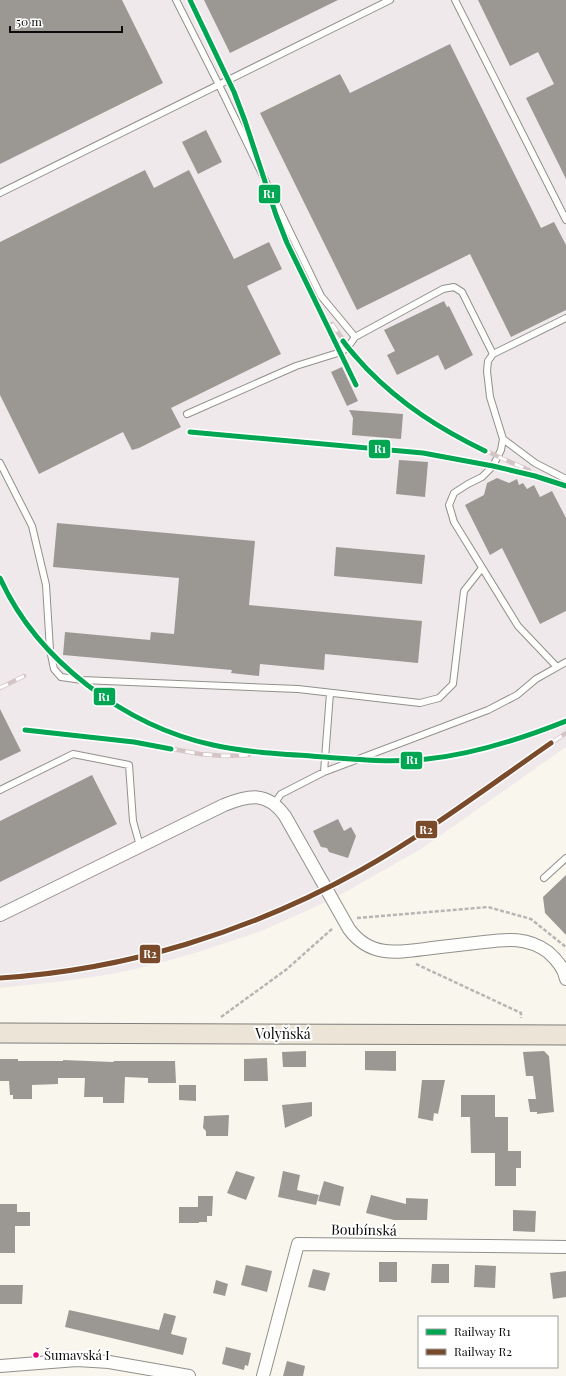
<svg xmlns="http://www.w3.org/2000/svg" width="566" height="1376" viewBox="0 0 566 1376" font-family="'Playfair Display',serif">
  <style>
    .industrial { fill: #efe9eb }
    .building { fill: #9b9894 }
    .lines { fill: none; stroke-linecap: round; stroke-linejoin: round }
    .lane-casing { stroke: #92908c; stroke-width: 8 }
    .street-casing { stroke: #92908c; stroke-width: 14 }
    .primary-casing { stroke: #7f7e7a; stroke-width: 21 }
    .path { stroke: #b7b6b5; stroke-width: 2.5; stroke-dasharray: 4 2; stroke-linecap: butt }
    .lane { stroke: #fefefc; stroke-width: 6 }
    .street { stroke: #fefefc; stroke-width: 12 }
    .primary { stroke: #ebe4d7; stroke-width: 19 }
    .rail-casing { stroke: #d5c4c5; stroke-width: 4.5 }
    .rail { stroke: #fff; stroke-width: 3; stroke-dasharray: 9; stroke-linecap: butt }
    .rail-1-casing { stroke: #fff; stroke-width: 8 }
    .rail-2-casing { stroke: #fff; stroke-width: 8 }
    .rail-1 { stroke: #00a651; stroke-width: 5 }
    .rail-2 { stroke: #7a4b2a; stroke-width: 5 }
    .bus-dot { fill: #e5007d; stroke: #fff; stroke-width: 1.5 }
    .labels { text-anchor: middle; stroke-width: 4; stroke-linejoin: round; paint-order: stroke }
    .bus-label { font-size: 13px; fill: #0a0a0a; stroke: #fff; text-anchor: start }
    .street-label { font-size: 14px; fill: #0a0a0a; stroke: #fff }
    .line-badge { stroke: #fff; stroke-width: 1.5 }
    .badge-label { font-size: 11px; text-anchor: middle; font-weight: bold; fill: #fff }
  </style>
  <rect width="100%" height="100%" fill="#f9f6ed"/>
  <path class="industrial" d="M0 0H566V747L421 849 333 899 259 932 198 952 149 966 112 974 65 981 0 988Z"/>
  <path class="building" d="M0 0H122L163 83 0 164Z
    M204 0H338L230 53Z
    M478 0H566V179L526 98 554 84 538 52 510 66Z
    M450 44 541 228 554 222 566 245V310L511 337 470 254 357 310 260 113 340 74 350 93Z
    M206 130 222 162 198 174 182 142Z
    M145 170 154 188 189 170 234 259 269 242 282 269 247 286 281 354 171 408 181 427 139 448 132 450 123 432 39 474 0 395V242Z
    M444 301 447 307 449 306 473 355 445 370 438 355 397 375 387 355 395 351 384 330Z
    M342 367 358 401 347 406 331 372Z
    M349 410 403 414 401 439 352 435 353 418Z
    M399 460 428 462 425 497 396 494Z
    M497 478 509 483 517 479 519 485 523 483 527 489 534 485 540 497 552 491 566 518V611L540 624 502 548 490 555 465 505 484 495 487 483Z
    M57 523 255 541 249 605 422 621 418 663 325 654 324 670 260 664 259 676 231 673 232 670 63 655 65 632 150 640 151 632 174 634 179 578 53 567Z
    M336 547 425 555 422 584 334 576Z
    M0 709 21 751 0 761Z
    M92 775 117 824 0 882V821Z
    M338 819 344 831 351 827 356 836 348 858 329 852 327 848 321 847 313 831Z
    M566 875V935L545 913 543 897Z
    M306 1051V1067H283L282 1052Z
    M365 1051H396V1071L365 1070Z
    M544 1051 549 1056 554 1112 537 1114V1112H530L528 1099H536L533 1076H526L523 1052Z
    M267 1058 268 1081H244V1059Z
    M0 1059H18V1061H63V1060L113 1062 114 1061H175L176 1083H148V1078L125 1077 124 1103H103V1097H84L85 1078H58V1084L32 1085V1099H13V1095H10L9 1081H0Z
    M422 1080H445L438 1114 434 1113 433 1121 418 1118Z
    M179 1085H196V1101L179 1100Z
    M461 1095H495V1117H508V1151H521V1168H516V1186H495V1153H471L470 1117H461Z
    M312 1102V1116L285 1128 282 1105Z
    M229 1115 228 1136H206V1131L203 1128 204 1116Z
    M236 1171 255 1177 246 1200 227 1193Z
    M283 1171 300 1175 297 1190 319 1195 316 1205 278 1197Z
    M324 1181 344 1187 340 1206 318 1201Z
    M371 1195 406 1204V1198L428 1199 427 1220H394L366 1213Z
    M198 1196H213L212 1216H207V1222H199V1223H179V1207H198Z
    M0 1204H17V1212H30V1226H15V1253H0Z
    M513 1210 536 1211 535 1232 513 1231Z
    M379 1262H397V1282H379Z
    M432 1264H449V1283H431Z
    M246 1265 272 1271 267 1292 241 1285Z
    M475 1265 496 1266 495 1288 474 1287Z
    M313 1269 330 1273 325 1291 308 1287Z
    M566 1271V1297L553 1299 550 1273Z
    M216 1280 228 1284 225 1296 213 1293Z
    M0 1285H23L22 1304H0Z
    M69 1310 159 1330 164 1313 176 1316 171 1334 187 1338 183 1355 65 1327Z
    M226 1347 251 1353 248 1366 245 1365 244 1370 222 1364Z
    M287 1361 305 1366 303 1376H283Z"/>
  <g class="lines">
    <defs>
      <path id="lane" d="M176 0 219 85 321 296 355 337
        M455 0 566 220
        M0 193 390 0
        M187 414 296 366 341 352 348 347 355 337 443 289 454 287 462 292 493 354
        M503 439 535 463 566 479
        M0 463 32 526 46 585 50 650 54 669 61 677 82 680 298 689 420 703 439 698 453 684 464 591 482 568
        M557 667 518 626 454 522 449 505 454 493 468 484 482 477 493 466 501 450 503 439 490 397 487 371 488 361 493 354 566 318
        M324 772 330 693
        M0 790 73 754 129 765 133 821 140 846
        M274 804 281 794 324 772 488 710 517 695 536 679 566 662
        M544 878 566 858"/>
      <path id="street" d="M0 915 224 805C249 795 267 791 285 816L349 929C371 959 400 952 432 948 449 946 466 944 484 942 507 939 528 937 548 952 556 959 564 968 566 979
        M0 1366 77 1360 109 1362 189 1376
        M263 1376 298 1244 566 1247"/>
      <path id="primary" d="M0 1033 566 1035"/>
    </defs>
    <use href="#lane" class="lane-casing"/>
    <use href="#street" class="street-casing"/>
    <use href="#primary" class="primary-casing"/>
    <path class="path" d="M357 918 488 907 531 919 566 947
      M416 964 521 1013V1018
      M221 1017 287 969 333 928"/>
    <use href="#lane" class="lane"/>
    <use href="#street" class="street"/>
    <use href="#primary" class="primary"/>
    <defs>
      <path id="rail" d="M190 0 234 92 245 121 276 215 287 243 356 385
        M332 324C385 401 445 435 529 470
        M190 432 423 453 493 466 535 476 566 486
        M0 578C37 660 125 726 213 745 245 752 279 754 311 756 350 759 389 763 427 759 475 754 521 739 566 721
        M0 688 24 676
        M25 730 134 742 200 754 225 756 249 755
        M0 978C91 972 178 950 262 916 296 903 330 888 362 869 433 828 499 779 566 733"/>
    </defs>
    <use href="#rail" class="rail-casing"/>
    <use href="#rail" class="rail"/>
    <defs>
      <path id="rail-1" d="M190 0 234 92 245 121 276 215 287 243 356 385
        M343 341C350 351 359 360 367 369 402 405 440 429 485 451
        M190 432 423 453 493 466 535 476 566 486
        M0 578C37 660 125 726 213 745 245 752 279 754 311 756 350 759 389 763 427 759 475 754 521 739 566 721
        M25 730 134 742 171 749"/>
      <path id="rail-2" d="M0 978C126 970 250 932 361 870 427 833 489 786 551 743"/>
    </defs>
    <use href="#rail-1" class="rail-1-casing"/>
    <use href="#rail-2" class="rail-2-casing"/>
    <use href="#rail-1" class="rail-1"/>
    <use href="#rail-2" class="rail-2"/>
  </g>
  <circle class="bus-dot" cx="36" cy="1355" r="3.5"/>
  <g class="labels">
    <g class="bus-label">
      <text x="44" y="1360">Šumavská I</text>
    </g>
    <g class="street-label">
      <text x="283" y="1039">Volyňská</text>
      <text transform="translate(364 1230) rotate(1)" y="5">Boubínská</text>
    </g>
  </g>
  <g class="line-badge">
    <rect x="258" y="184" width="23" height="20" rx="4" fill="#00a651"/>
    <rect x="368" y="439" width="23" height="20" rx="4" fill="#00a651"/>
    <rect x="93" y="687" width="23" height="19" rx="4" fill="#00a651"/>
    <rect x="400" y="751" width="23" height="19" rx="4" fill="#00a651"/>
    <rect x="415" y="820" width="23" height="19" rx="4" fill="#7a4b2a"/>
    <rect x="139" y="944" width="22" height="20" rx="4" fill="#7a4b2a"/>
  </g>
  <g class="badge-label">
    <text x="269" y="198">R1</text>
    <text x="380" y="453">R1</text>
    <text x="104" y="701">R1</text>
    <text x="412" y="764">R1</text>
    <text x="426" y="834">R2</text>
    <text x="150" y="958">R2</text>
  </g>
  <rect x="418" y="1316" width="140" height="52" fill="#ffffff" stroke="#9d9d9d"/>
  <rect x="426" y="1329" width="20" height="6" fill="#00a651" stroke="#9d9d9d"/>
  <text x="454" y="1336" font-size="12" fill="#0a0a0a">Railway R1</text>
  <rect x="426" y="1349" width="20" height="6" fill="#7a4b2a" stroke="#9d9d9d"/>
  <text x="454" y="1356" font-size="12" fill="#0a0a0a">Railway R2</text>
  <path d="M10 26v6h112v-6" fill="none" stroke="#0a0a0a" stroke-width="2"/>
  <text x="16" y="26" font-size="12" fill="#0a0a0a" stroke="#ffffff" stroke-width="3" paint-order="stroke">50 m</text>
</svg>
